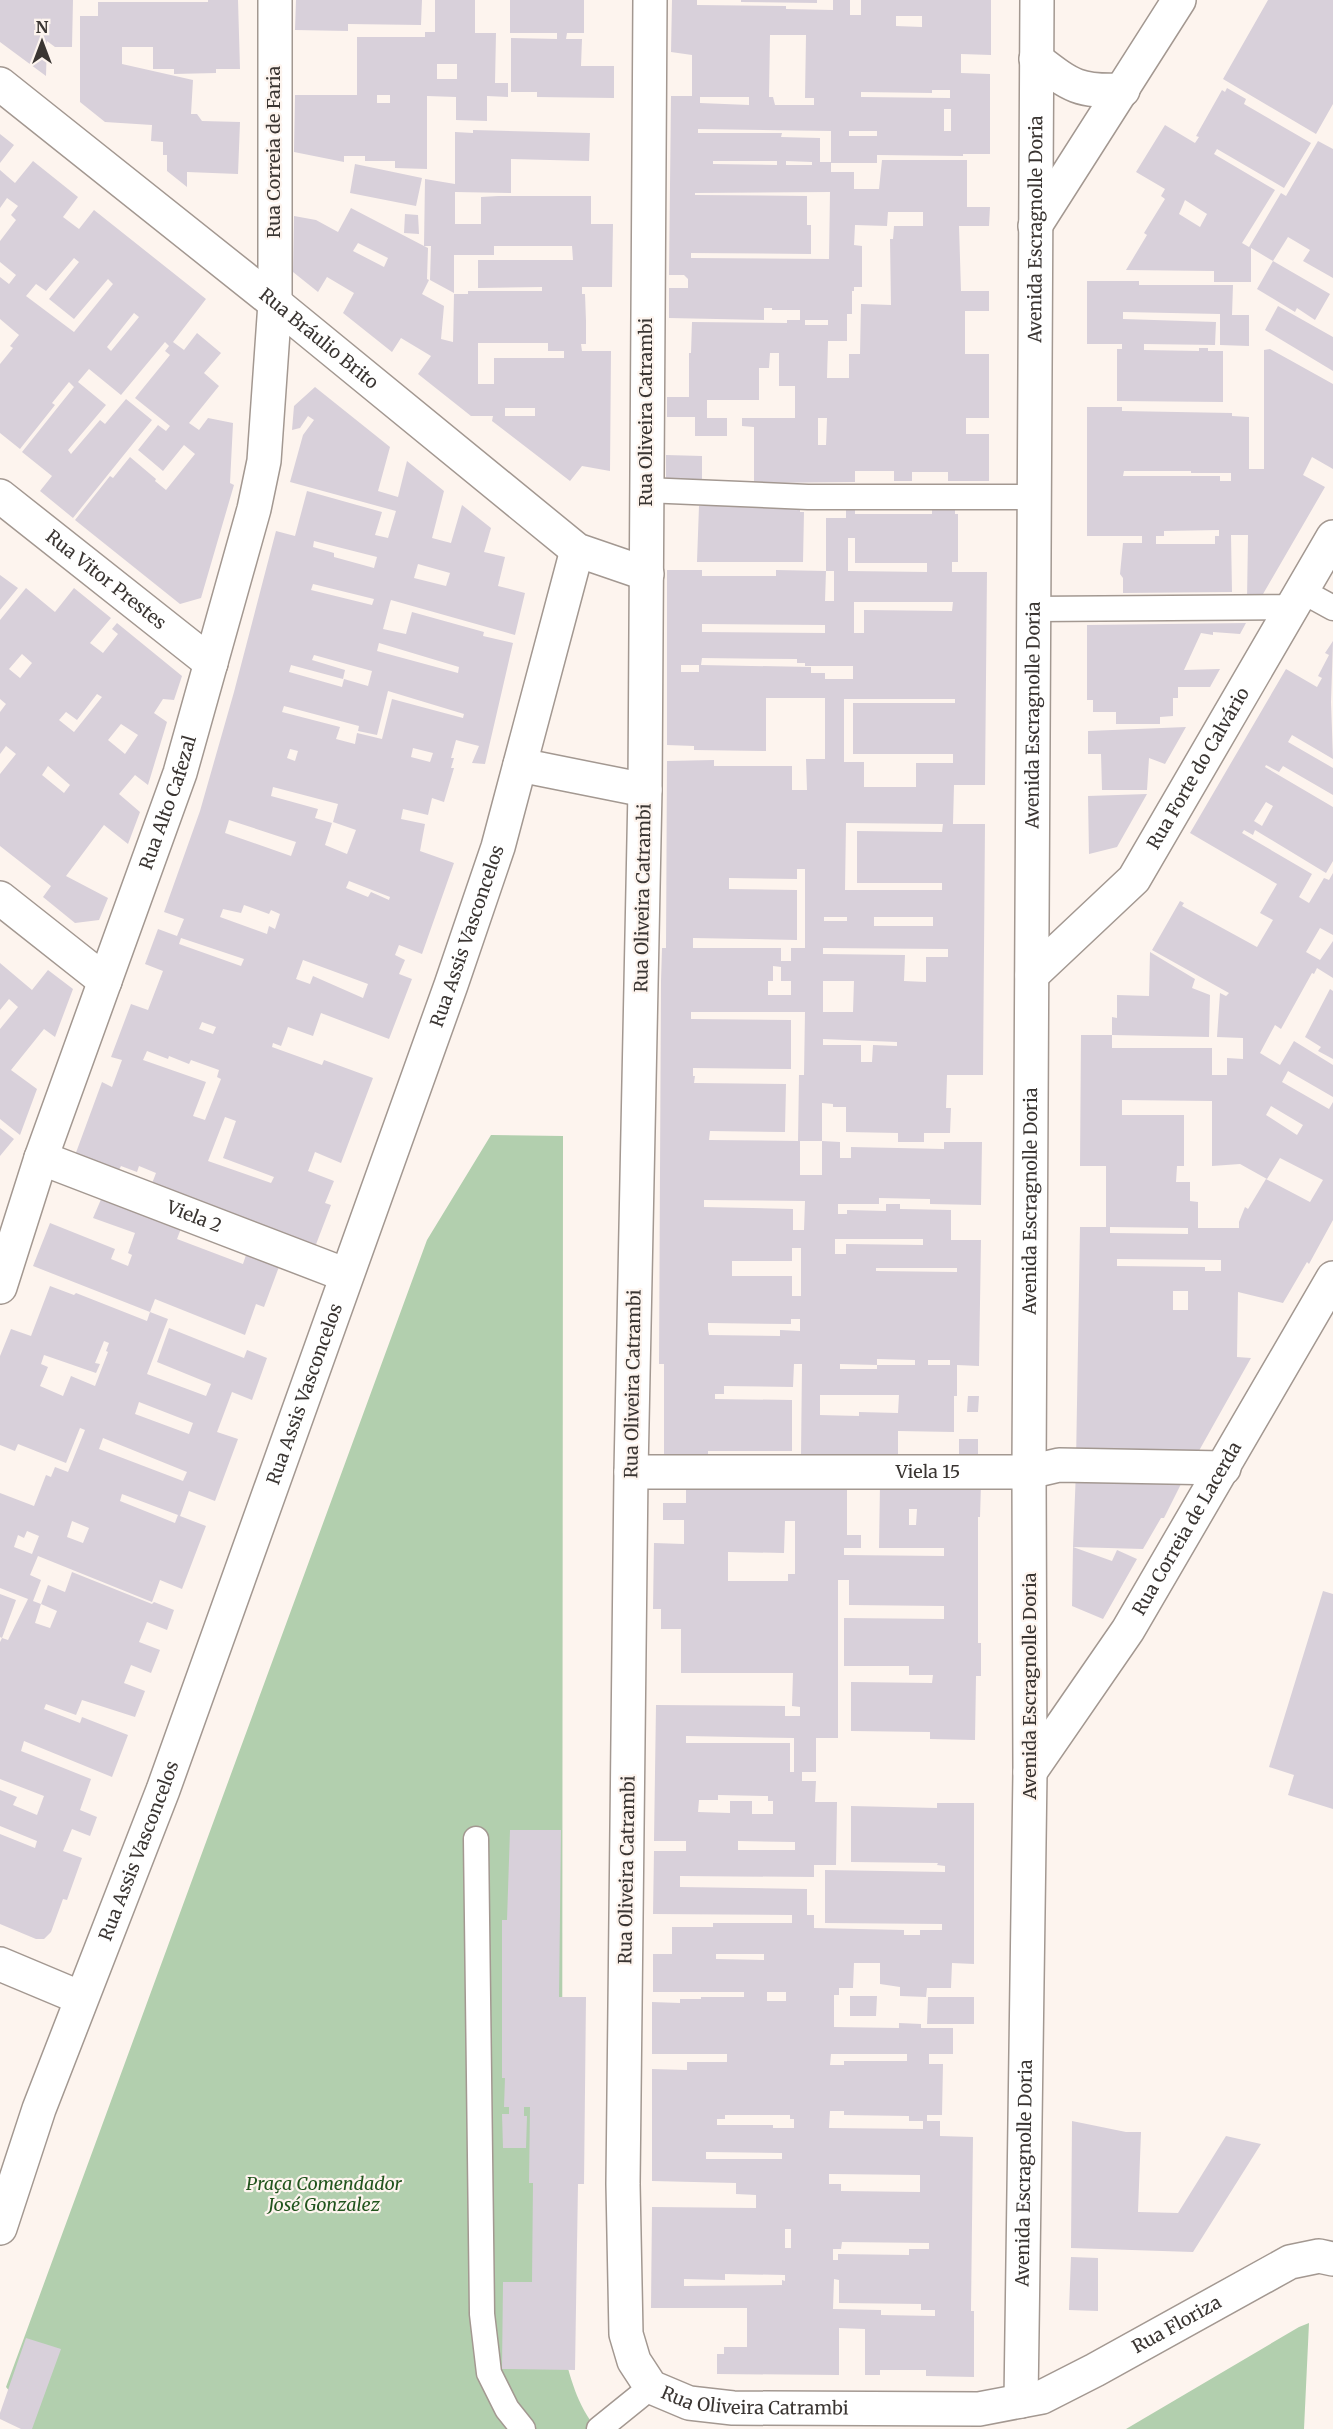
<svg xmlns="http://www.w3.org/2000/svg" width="1333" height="2429" viewBox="0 0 1333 2429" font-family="Merriweather,serif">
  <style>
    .green { fill: #b2cfae }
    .building { fill: #d8d0da; fill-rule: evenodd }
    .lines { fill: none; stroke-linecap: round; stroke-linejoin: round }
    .lane-casing { stroke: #a39891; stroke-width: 27 }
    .street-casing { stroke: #a39891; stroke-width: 36 }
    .lane { stroke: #fff; stroke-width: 24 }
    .street { stroke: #fff; stroke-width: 33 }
    .labels { text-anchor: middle; stroke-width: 4.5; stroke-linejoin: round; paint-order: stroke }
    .street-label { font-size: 18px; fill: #3a3532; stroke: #fdf4ee }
    .park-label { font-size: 18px; font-style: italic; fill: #21541d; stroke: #fdf4ee }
  </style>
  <rect width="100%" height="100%" fill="#fdf4ee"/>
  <path class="green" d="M491 1135 563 1136 562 2346C570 2376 577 2406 597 2429H27L32 2418 6 2387 427 1240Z
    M1309 2323 1304 2429H1126L1299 2327Z"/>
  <path class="building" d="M0 0H73L72 47H55L47 41 46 76 0 42Z
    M208 0H238L240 69H216V73L174 74V69H153V47H122V64L193 80 191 114H197L202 121 240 122 238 174 187 172V187L167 171V155H163V142L151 141 152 125 105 122 80 102V16H98V2H208Z
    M296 0H422L421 25 348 24V31L295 30Z
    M435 0H475V33H496L495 83H508V97L487 96V121L456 120V97L427 96V169L395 168V161H365V156H344V162L294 152 295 95H357V37H425V32H435ZM437 64H457V79H437ZM377 95H390V103H377Z
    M510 0H584V33H567L566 39H582L581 66H614V98L537 97V92H511V38L557 39V33H510Z
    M672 0H697V5L786 6V9L833 10V0H850V15H861V0H991V55L961 54V73L990 74V154H963V156L877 155V163H831V172H854V189H879L882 160H967V207H990L989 226H959L961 291H989V311H965V354H989V418H966V434H989V481H948V472H912V481H894V471H855V482L754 483V427L742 426V418H795V386H779V353H770L769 368H759V400H707V418H727V436H695V417H667V397H689V353H691L692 322 787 323V320H800V310H772V308H764V320L669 318V288H688V279L684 275H669L671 96H692V55L671 52ZM896 16H922V27L896 26ZM770 35H806L805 98H814V105H775L773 97H769ZM932 90H950V98L861 97V92L932 93ZM700 97H749V105L700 103ZM944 109H951V131H944ZM698 129 831 131V162H820V138L781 137 782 133H698ZM849 131H877V136H849ZM713 161H777V165L713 164ZM786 161 812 162V165H786ZM830 192 829 259 691 258V253L811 254V225H807V196L695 195V193ZM888 212H923V226H894L893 239H890L891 305 861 304 860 354H849V378H827L828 341H847V314H852V291H854V287H862V246L854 245 855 225 887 226ZM805 320H828V325H805ZM818 418H827L826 445H818Z
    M741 0H817V3L741 2Z
    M1268 0H1333V104L1316 134 1223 79Z
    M1227 88 1246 99 1244 104 1311 143 1284 188 1217 149 1214 154 1275 190 1242 243 1249 247 1281 193 1286 196 1318 141 1333 149V278L1303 261 1310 250 1288 237 1273 261 1330 294 1315 320 1297 308 1295 312 1257 289 1273 261 1251 248V282H1214V271L1126 270 1147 235 1144 233 1165 199 1161 196 1165 189 1136 172 1165 125 1195 143 1199 137 1196 136 1222 90 1225 92ZM1185 200 1207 214 1200 227 1179 214Z
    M473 130 590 133 589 161 511 159V193L455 192V224H481V197L498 196H591V224H613L612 287H582V294H585L586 321V344H581L582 351H611L610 471 582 466 570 481 492 421 493 416H471L418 374 431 356 401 338 392 352 343 313 354 293 327 277 318 292 293 272 294 216 316 220 338 232 351 208 424 246 428 248 427 279 429 280 422 294 444 306 441 339 453 342 454 294H468V291H542V287L478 288V260H573L572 246H494V255H454V293L430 280 431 246H424L425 179 455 184V132L473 133ZM358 243 388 258 384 267 353 251ZM478 343H548V351H564V358H494V384H478ZM505 408H535V416H505Z
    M0 134 14 145 0 163Z
    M33 161 78 197 63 217 79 229 94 210 206 299 173 342 184 350 197 333 221 353 204 373 219 386 189 423 199 430 208 418 233 423 230 483 234 485 201 598 180 604 75 520 110 476 113 478 130 457 156 479 155 481 166 490 195 454 184 445 163 471 138 450 158 425 166 431 170 426 135 398 170 355 165 351 169 346 165 342 121 395 89 369 78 382 106 405 68 450 71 454 100 420 105 424 126 399 152 420 73 518 40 491 52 476 22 452 74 387 69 382 52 403 55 405 20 449 0 433V364L13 348 10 346 19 335 0 319V277L9 284 16 275 0 262V241L16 220 11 215 18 206 7 198 0 208V170L15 183ZM74 258 79 262 49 299 74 319 108 279 113 284 74 332 26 296 36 284 46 291ZM134 313 139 317 111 351 107 347Z
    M355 164 422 178 416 206 350 193Z
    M405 214 418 215 419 234 404 233Z
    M1087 281H1139V285H1233L1232 315H1249V346L1220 345V314L1123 312V319L1216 322 1215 345 1144 344V350L1199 351V348H1208V351H1223V402L1117 401V349H1122V344H1087Z
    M1278 306 1333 337V371L1265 330Z
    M1270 349 1333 384V469L1312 457 1303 475 1325 487 1259 601 1247 600 1248 535H1231L1232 592 1123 593V578L1120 574 1123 543H1142V536H1087V407H1122V411L1232 413V416L1249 417V469H1264V350ZM1124 471H1191V473H1231V481H1220V476H1123ZM1219 530V536H1215V544H1156V536H1164V531Z
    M315 387 390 447 378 491 398 497 407 461 444 491 432 538 451 543 462 505 491 528 484 552 505 557 498 586 525 593 515 635 391 600 390 603 383 629 406 634 412 612 484 632 483 636 513 643 485 764 472 763 479 746 456 740 451 758H454L451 768H454L444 802 432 798 428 815 403 809 401 819 425 824 420 851 454 863 422 954 399 945 395 955 405 960 399 974 412 979 389 1039 321 1013 313 1036 288 1027 281 1046 273 1043 272 1047 322 1065 324 1060 373 1078 341 1163 315 1152 308 1171 334 1181 325 1203 331 1205 315 1247 151 1186 156 1173 139 1166 137 1172 121 1166 117 1174 74 1158 102 1082 112 1087 122 1060 111 1057 131 1004 148 1010 163 971 145 964 158 929 177 936 184 919 164 912 200 811 234 692 276 531 295 536 307 491 382 512 375 535 388 538 396 511 290 482 303 435 314 420 308 416 300 428 292 430 294 406ZM314 541 377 557 374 568 334 557V553L313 547ZM418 564 450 573 446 586 414 578ZM313 584 374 599 372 605 311 590ZM379 643 459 667 458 673 377 651ZM314 655 372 671 368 686 344 679 342 687 289 672 291 665 343 679 345 670 312 660ZM388 691 464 714 463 718 392 699 382 739 357 733 355 744 336 739 340 727 282 712 284 706 359 726 358 731 377 735ZM413 748 433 753 430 762 411 757ZM290 749 298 751 295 761 287 758ZM273 787 338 804 333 822 356 830 347 854 325 845 332 823 315 818 318 809 271 796ZM229 820 296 842 291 856 225 833ZM349 881 390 897 389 900 371 892 368 897 346 888ZM244 905 269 914 271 910 280 914 275 929 269 926 267 934 220 917 223 909 241 913ZM181 938 244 959 241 966 179 944ZM303 960 368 984 363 998 313 976 310 984 296 979ZM202 1022 216 1027 213 1034 199 1029ZM147 1051 168 1059 169 1056 189 1064 191 1060 219 1070 217 1077 221 1079 205 1120 193 1116 206 1082 143 1060ZM225 1117 236 1121 223 1158 274 1177 271 1183 208 1161Z
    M666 455 702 456V483H666Z
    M699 506H800V512H804L803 562H697Z
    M846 507H855V514H932V507H955V514H958V562H952V572H987L985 785H954L953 824H985L983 1075H947L946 1108H951L950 1133H924V1142H898V1133L846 1132V1107H833V1104L822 1103V1141L840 1142V1158H851V1147L944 1149V1142H982L981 1205 930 1204V1199L879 1198V1204H838V1214H847V1210L886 1211V1204H900V1209L951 1210V1240H981L979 1366 957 1365V1396H954V1432L898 1431V1458L801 1457 802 1364H794L793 1387 724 1386V1394H715V1399L792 1400V1451H708V1456H664V1364H659L661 981 662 948H666L667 761 714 760V766H792V790H807L806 759H825V698H766V751L694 750V746L667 745V570H702V576H776V570L826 571 825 601H834V571H826V518H846ZM848 538H855V563H927V572L848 571ZM854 602H953L952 611 864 610V633H854ZM702 624 825 625V633L702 632ZM702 658 797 659V663H805V666H853V679H825V673H811V667L701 665ZM681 665H699V672H681ZM844 699H955V703H853V754H953V763H916V787H864V762H844ZM846 823 943 824 942 832 857 831V883H942V890H845ZM797 869H805V948H791V961H781V948H693V938L797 940V890L729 889V878L797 879ZM824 917H847V921H824ZM874 917H933V926H874ZM823 948 948 949V957H926V982L904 981 905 955 823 954ZM773 966 781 967V981H791V995H768V981H773ZM823 981H854L853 1012H823ZM691 1012H805L804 1075H799L798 1141 709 1140 710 1131 785 1132 786 1084 694 1083 695 1076H693V1068L791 1069V1020L691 1019ZM823 1039 897 1042V1046L873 1045 872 1062H861V1045H823ZM798 1141H822V1175H800V1141ZM704 1200 805 1201 804 1230H793V1209L704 1207ZM835 1239H923V1245L846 1244V1254H835ZM792 1248H801V1296H792V1276H732V1261H792ZM876 1268H957V1272L876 1271ZM791 1319H800V1331L780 1330V1336L709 1335 708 1329V1323L791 1324ZM877 1359 915 1360V1365H877ZM928 1360H950V1365H928ZM840 1364 877 1365V1369H840ZM820 1395H899L898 1413 859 1412V1416L820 1415Z
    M0 575 18 588 0 610Z
    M26 588 55 612 74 588 111 618 90 643 103 653 118 634 112 629 117 623 182 676 174 700 163 699 154 713 167 722 148 785 135 775 119 794 140 812 128 844 104 825 66 876 108 898 99 920 75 923 43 897 51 886 0 846V774L16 754 6 746 0 754V712L6 704 0 699V620ZM22 654 32 663 20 678 9 669ZM97 694 102 697 74 732 59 720 66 712 77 720ZM121 724 138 735 125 754 108 740ZM48 766 70 785 64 793 42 775Z
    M1246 623 1240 634 1213 632V635L1201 633 1184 670 1220 669 1210 687H1178V698H1173V716L1160 717V724H1116V712H1093V700H1087V625Z
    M1333 641 1331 702 1333 759 1292 735 1288 742 1333 768V795L1283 766 1279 772 1266 765 1265 767 1333 807V861L1326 873 1255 830 1253 835 1244 830 1242 833 1312 874 1299 897 1309 903 1324 878 1329 880 1333 873V935L1320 928 1306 952 1320 960 1333 941V978L1317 968 1314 974 1312 973 1281 1029 1275 1025 1260 1053 1280 1065 1294 1041 1333 1065V1097L1288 1071 1282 1082 1329 1109 1333 1102V1220L1309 1264 1307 1262 1283 1303 1238 1292 1237 1357 1251 1358 1191 1465 1076 1463 1080 1227H1106V1166H1080L1081 1035H1112V1048H1212V1075H1227V1058L1243 1059V1038L1217 1037 1220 993 1226 996 1229 993 1152 950 1180 901 1184 903 1182 906 1257 947 1273 920 1260 913 1277 884 1190 833 1286 669 1317 687 1322 678 1318 676 1329 655 1325 653ZM1266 802 1273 806 1262 826 1254 821ZM1122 1100 1212 1101V1166L1240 1164 1267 1179 1280 1158 1323 1180 1310 1202 1266 1179 1248 1209 1245 1207 1239 1222V1228H1198V1202L1190 1201V1182H1176L1177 1166H1184V1115H1122ZM1271 1106 1303 1125 1297 1135 1266 1115ZM1110 1227 1188 1228V1234L1110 1233ZM1117 1259 1221 1260V1271H1205V1267L1117 1266ZM1173 1291H1188V1310H1173Z
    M1186 727 1165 764 1149 758 1147 790H1102L1101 754H1088V731Z
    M1147 794 1117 847 1089 854 1088 796Z
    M1150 952 1195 979 1192 988 1210 995 1209 1037 1112 1035V1017L1117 1018V995L1149 996Z
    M0 963 32 990 48 970 73 989 55 1037 44 1029 11 1070 37 1089 20 1135 0 1119V1029L18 1007 9 999 0 1010Z
    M1330 989 1333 991V1059L1318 1051 1321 1047 1305 1037Z
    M0 1128 14 1139 0 1156Z
    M102 1197 182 1226 177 1239 243 1264 247 1252 280 1264 264 1307 256 1304 245 1335 155 1299 150 1312 168 1319 147 1374 206 1396 211 1384 157 1362 169 1328 244 1358 247 1350 267 1358 252 1400 232 1392 217 1432 238 1439 215 1501 189 1491 180 1516 206 1526 182 1589 160 1580 152 1602 38 1556 30 1575 41 1580 33 1601 41 1604 35 1623 50 1628 57 1611 41 1604 48 1585 65 1592 72 1572 152 1604 154 1602 174 1610 167 1630 147 1622 139 1642 160 1650 151 1673 131 1665 124 1683 145 1691 135 1717 82 1700 76 1715 46 1704 44 1709 80 1723 82 1717 128 1735 112 1777 24 1741 21 1751 91 1779 80 1810 97 1817 90 1836 72 1829 63 1851 82 1858 67 1900 63 1899 51 1932 44 1939H36L0 1924V1834L35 1848 37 1841 0 1826V1790L17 1797 13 1805 37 1815 44 1796 0 1779V1642L2 1638 8 1640 28 1599 0 1588V1493L34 1506 46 1475 51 1477 55 1467 68 1472 85 1430 80 1428 66 1463 18 1444 15 1451 0 1445V1356L11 1329 31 1336 50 1286 74 1295 76 1293 147 1321 150 1312 33 1266 50 1223 115 1249 111 1259 128 1266 132 1255 128 1253 135 1233 93 1218ZM104 1341 109 1343 106 1351 108 1352 95 1386 71 1376 63 1396 40 1386 48 1367 41 1364 44 1355 96 1373 100 1364 95 1363ZM139 1402 193 1423 189 1434 135 1414ZM103 1438 187 1472 183 1481 99 1449ZM122 1494 178 1515 175 1523 120 1501ZM72 1521 89 1528 83 1543 67 1537ZM27 1531 39 1536 32 1554 14 1547 18 1535 24 1538Z
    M968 1396H979L978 1412H967Z
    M959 1439H978V1458H959Z
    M1076 1470 1184 1478 1164 1518H1161L1143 1549 1073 1547Z
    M686 1483 847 1484V1535H861V1548H844V1555L944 1556V1548H879L880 1484H981L980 1517H978V1643H981V1676H976L975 1740 930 1739V1732L851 1731V1682L932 1683 933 1675H909V1666H844V1618L944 1619V1606L849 1605V1580H838V1738H816V1772H802V1781H816L815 1802H837L836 1865H814V1877L680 1876V1887L807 1889V1915H814V1928L904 1930V1935H920V1930H942V1924L825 1923V1870L945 1872V1866L937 1865 938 1863 851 1862V1806L937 1808V1803H974V1964L952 1963 951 1988H927L926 1997 900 1996V1987L880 1984V1963H854L853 1988H839V1995H834V2027L899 2028V2023L921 2024V2028H953V2054H929V2064H943L942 2115H927V2121H940V2136L973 2137 971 2311H974V2377L926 2376V2370H880V2375H865V2329L839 2328V2375L717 2374V2354H724V2347H747V2308H651L652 2207 756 2208V2195L736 2194V2183L652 2181V2069L687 2070V2062H727V2054H652V2002L680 2003V1999H701V1997H744V1992H653V1954H672V1927H713V1923H792V1915L653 1914 654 1851H686V1841H654L656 1705 785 1706V1716H800V1707L792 1706 793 1673H681V1629H661V1609H653L654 1543 684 1544V1520H663V1503H686ZM909 1509H917L916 1525H909ZM785 1521H795V1574H788V1581H728V1552L784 1553ZM686 1736 794 1738V1772H790V1743H686ZM718 1795 768 1796V1801H773V1814H752V1801H730V1813L698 1812 699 1800H718ZM738 1841 795 1842V1850H738ZM716 1954H764V1960L716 1959ZM767 1992H786V2001H767ZM831 2054H907V2061H844V2065H830ZM830 2111H844V2115L909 2116V2121H923V2129L829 2128ZM725 2115H790V2119H794V2128H773V2125H717V2119H725ZM706 2152 782 2153V2159H706ZM829 2174 920 2175V2192L841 2191V2184H829ZM785 2229H791V2248H785ZM842 2242 929 2243V2249H909V2255L838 2254V2260H833V2249H841ZM725 2274 785 2275V2281L782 2280V2285L684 2286V2279L725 2280ZM834 2279 839 2280V2303L921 2304V2310H935V2316L881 2315V2310L833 2309Z
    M1073 1547 1112 1561 1117 1550 1137 1559 1103 1619 1072 1606Z
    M1323 1591 1333 1594V1809L1288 1795 1294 1775 1269 1767Z
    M0 1594 16 1600 2 1638 0 1637Z
    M510 1830H561L559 1997H586L584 2184H578L575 2370 502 2369 503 2282H532L533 2183H529L530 2107H524V2116H527L526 2148H503L502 2114H509V2107H504L505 2078H502V1920H507Z
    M850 1996H877L876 2016H850Z
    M928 1997H974V2024H927Z
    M1072 2121 1126 2132H1141L1138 2212 1178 2213 1226 2136 1261 2144 1193 2252 1071 2248Z
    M1071 2257 1098 2258V2311L1069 2310Z
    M26 2338 61 2349 32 2429H21L0 2419V2413Z"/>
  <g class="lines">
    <defs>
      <path id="lane" d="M645 490 808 497H1034
        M1302 591 1333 608
        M1034 609 1292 607
        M476 1839 482 2314 489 2373 507 2409 523 2429
        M599 2429 651 2387"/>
      <g id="street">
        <path id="s1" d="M650 0 645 790 631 1472 623 2184 626 2334 634 2361 651 2387 689 2403 733 2408 979 2409 1042 2397 1095 2370 1290 2262 1319 2256 1333 2259"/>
        <path d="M1036 59C1071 86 1078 92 1123 90"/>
        <path id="s2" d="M0 84 275 303 577 550 647 574"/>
        <path d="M1035 226 1179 0"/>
        <path id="s3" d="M0 496 211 663"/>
        <path d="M520 765 645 790"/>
        <path d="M0 898 105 981"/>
        <path id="s4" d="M1032 975 1134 879 1333 537"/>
        <path id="s5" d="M41 1158 346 1275"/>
        <path id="s6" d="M0 1287 41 1158 180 773 254 509 264 461 275 303V0"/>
        <path id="s7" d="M631 1472H1029L1059 1465 1224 1468"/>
        <path id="s8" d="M1030 1772 1128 1630 1333 1278"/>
        <path d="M0 1964 81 1998"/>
        <path id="s9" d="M0 2228 39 2109 163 1790 451 985 498 847 577 550"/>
        <path id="s10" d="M1021 2401 1030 1772 1029 1472 1037 0"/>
      </g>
    </defs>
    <use href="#lane" class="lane-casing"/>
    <use href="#street" class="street-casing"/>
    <use href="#lane" class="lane"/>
    <use href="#street" class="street"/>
  </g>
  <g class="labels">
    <g class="street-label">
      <text transform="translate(274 152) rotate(-90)" y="6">Rua Correia de Faria</text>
      <text dy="6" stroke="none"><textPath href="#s10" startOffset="2172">Avenida Escragnolle Doria</textPath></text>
      <text dy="6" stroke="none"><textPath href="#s2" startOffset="408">Rua Bráulio Brito</textPath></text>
      <text transform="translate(646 412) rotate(-90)" y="6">Rua Oliveira Catrambi</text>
      <text dy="6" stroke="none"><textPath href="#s3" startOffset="135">Rua Vitor Prestes</textPath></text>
      <text dy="6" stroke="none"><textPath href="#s10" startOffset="1686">Avenida Escragnolle Doria</textPath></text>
      <text dy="6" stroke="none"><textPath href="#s4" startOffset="268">Rua Forte do Calvário</textPath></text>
      <text dy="6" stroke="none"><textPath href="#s6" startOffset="513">Rua Alto Cafezal</textPath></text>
      <text transform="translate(643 898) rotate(-89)" y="6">Rua Oliveira Catrambi</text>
      <text dy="6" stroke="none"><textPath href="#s9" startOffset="1374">Rua Assis Vasconcelos</textPath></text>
      <text dy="6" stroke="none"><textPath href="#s10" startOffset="1200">Avenida Escragnolle Doria</textPath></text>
      <text dy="6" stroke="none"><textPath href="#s5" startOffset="164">Viela 2</textPath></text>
      <text transform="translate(633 1384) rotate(-89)" y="6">Rua Oliveira Catrambi</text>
      <text dy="6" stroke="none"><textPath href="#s9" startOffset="888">Rua Assis Vasconcelos</textPath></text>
      <text dy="6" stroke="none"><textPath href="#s7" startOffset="297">Viela 15</textPath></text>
      <text dy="6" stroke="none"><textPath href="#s8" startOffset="290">Rua Correia de Lacerda</textPath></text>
      <text transform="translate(1030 1686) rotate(-90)" y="6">Avenida Escragnolle Doria</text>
      <text dy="6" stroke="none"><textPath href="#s9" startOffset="402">Rua Assis Vasconcelos</textPath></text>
      <text transform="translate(627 1870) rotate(-89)" y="6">Rua Oliveira Catrambi</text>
      <text dy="6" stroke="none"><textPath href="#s10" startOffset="228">Avenida Escragnolle Doria</textPath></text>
      <text dy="6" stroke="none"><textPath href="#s1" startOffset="2942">Rua Floriza</textPath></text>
      <text dy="6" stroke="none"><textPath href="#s1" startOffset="2500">Rua Oliveira Catrambi</textPath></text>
    </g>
    <g class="park-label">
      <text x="324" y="2190">Praça Comendador<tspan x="324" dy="21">José Gonzalez</tspan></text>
    </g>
  </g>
  <g transform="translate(42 42)" stroke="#fdf4ee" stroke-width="4.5" paint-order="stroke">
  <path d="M0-4.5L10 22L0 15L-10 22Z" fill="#3a3532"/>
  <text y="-9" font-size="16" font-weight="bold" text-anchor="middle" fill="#3a3532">N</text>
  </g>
</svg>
